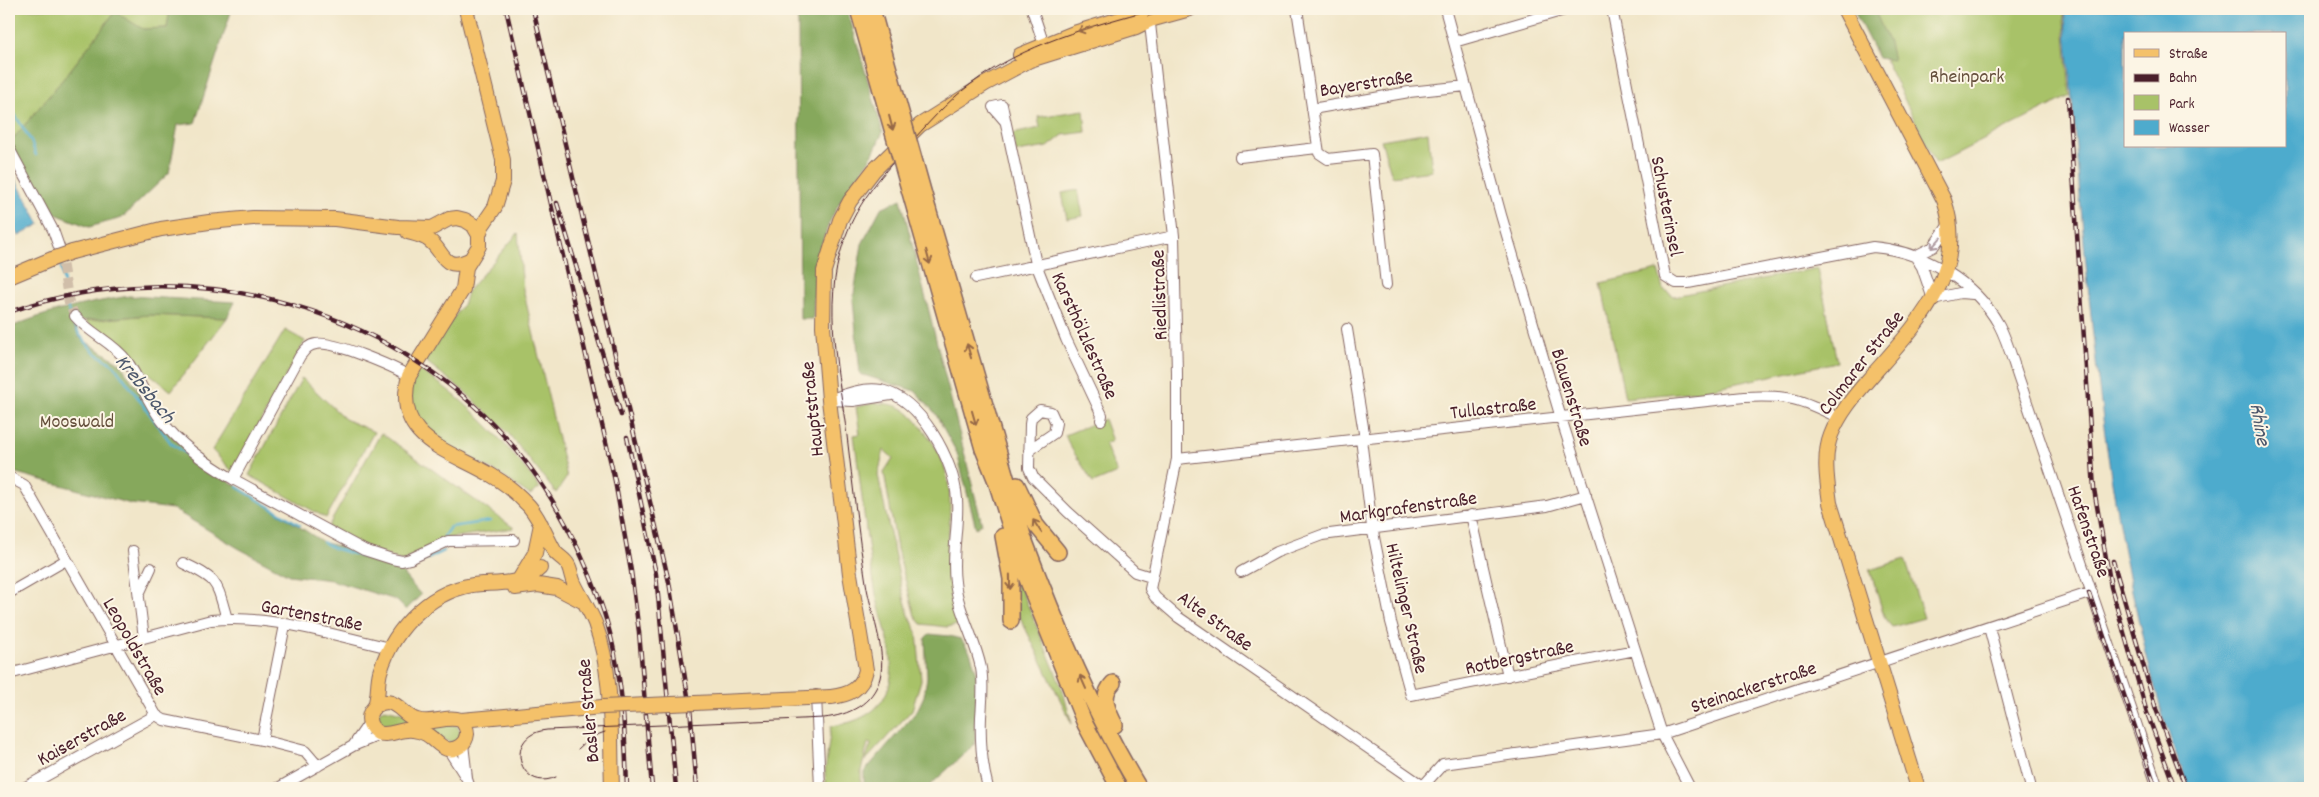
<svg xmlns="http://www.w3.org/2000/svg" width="2319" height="797" viewBox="0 0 2319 797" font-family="Dekko,sans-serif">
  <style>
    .green { fill: #a8c268; stroke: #79704a }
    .forest { fill: #86a85c; stroke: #686444 }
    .water { fill: #4eabcd; stroke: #4c657c; fill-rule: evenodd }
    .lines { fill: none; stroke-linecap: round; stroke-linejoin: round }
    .stream { stroke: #4eabcd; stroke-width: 2.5 }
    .minor-tunnel { stroke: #d0bea9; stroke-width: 10; stroke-dasharray: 10 5; stroke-linecap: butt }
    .minor-casing { stroke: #846562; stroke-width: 12 }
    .major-casing { stroke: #846562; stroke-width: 16 }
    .highway-casing { stroke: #846562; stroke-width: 18 }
    .minor { stroke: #fff; stroke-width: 10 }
    .major { stroke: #f4c16a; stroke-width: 14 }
    .highway { stroke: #f4c16a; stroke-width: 15 }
    .tram { stroke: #4a1f2b; stroke-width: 1 }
    .rail-casing { stroke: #4a1f2b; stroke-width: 4.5 }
    .rail { stroke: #fcf5e5; stroke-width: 2.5; stroke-dasharray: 8; stroke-linecap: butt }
    .major-bridge-casing { stroke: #846562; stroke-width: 16; stroke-linecap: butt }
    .highway-bridge-casing { stroke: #846562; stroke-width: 18; stroke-linecap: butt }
    .major-bridge { stroke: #f4c16a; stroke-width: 14 }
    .highway-bridge { stroke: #f4c16a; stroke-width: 15 }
    .oneway { stroke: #966847 }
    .oneway2 { stroke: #ae9aa0 }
    .labels { text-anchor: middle; stroke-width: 4; stroke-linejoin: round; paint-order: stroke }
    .park-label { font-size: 20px; fill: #66503d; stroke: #fcf5e5 }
    .street-label { font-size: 20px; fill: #4a1f2b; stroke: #fcf5e5 }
    .water-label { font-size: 21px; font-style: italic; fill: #4c576c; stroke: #fcf5e5 }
  </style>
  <rect width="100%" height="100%" fill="#fcf5e5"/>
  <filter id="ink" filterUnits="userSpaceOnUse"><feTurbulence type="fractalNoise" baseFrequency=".02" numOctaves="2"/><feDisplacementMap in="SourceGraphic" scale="10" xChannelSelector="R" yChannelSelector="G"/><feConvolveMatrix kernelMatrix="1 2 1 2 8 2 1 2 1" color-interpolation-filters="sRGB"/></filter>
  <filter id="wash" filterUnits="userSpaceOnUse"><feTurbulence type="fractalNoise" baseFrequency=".0096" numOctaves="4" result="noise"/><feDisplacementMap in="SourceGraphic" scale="20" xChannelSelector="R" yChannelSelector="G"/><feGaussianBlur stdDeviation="1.12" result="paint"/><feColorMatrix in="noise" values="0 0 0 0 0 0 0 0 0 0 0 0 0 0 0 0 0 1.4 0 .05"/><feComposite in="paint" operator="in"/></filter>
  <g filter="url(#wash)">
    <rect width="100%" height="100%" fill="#f1e6c9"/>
    <path class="green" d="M9 9H170L167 28 142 29 115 12 68 73 9 144Z
      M1860 9H2063L2070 96 1936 164Z
      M1084 110 1086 132 1063 135 1048 147 1016 152 1012 134 1040 128 1038 117Z
      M1428 132 1432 171 1392 176 1381 140Z
      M1078 190 1083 216 1067 219 1062 193Z
      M518 233 523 289 567 477 556 493 508 433 464 391 424 360 464 303 467 292Z
      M1818 268 1837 362 1699 391 1625 398 1601 283 1658 270 1663 289 1674 296Z
      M149 315 227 318 171 391 85 321Z
      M285 330 305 341 233 472 212 450Z
      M418 369C467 399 506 443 540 488L530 495 498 473 436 440 417 420 410 391Z
      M302 378 345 419 374 432 326 518 249 475Z
      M875 403C901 404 907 409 923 429 966 483 943 521 949 580 951 594 959 607 960 621L958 625 947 627 921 624 915 616 897 549 884 472 893 458 884 450 878 475 902 590 909 615 917 632 921 680 912 710 865 761 871 744 868 743 861 771V788H826L825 772 831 726C856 723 881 713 889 686 898 655 880 619 875 589 866 538 861 486 854 435L860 434 856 407Z
      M1104 419 1112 441 1105 444 1117 473 1093 483C1084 466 1072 453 1065 435Z
      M381 433 514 528 449 538 402 561 363 546 328 527Z
      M1905 559 1924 618 1892 627 1885 619 1870 570Z
      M1015 574 1062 688 1072 724 1017 611Z
      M385 709 457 726 460 731V737L455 742H449L438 738 379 725C374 717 376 711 385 709Z"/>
    <path class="forest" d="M170 9H232L195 123 178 125 169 173 122 218 89 227 45 210 9 144 68 73 115 12 143 29 167 28Z
      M796 9H847L883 132C878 141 875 152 869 160 858 177 845 192 835 211 817 245 814 281 813 319H800L798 23Z
      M1853 9H1874L1889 43 1893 60 1878 58Z
      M901 199 982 524 976 528 957 453 935 413 915 391 860 374 853 300 862 244 881 208Z
      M129 296 235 302 227 318 149 315 78 321 73 324 80 338 120 363 158 421 215 472 323 542 368 555 391 560 421 595 406 610 396 600 331 580 289 575 238 548 173 509 131 504 9 471V328C47 311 88 303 129 296Z
      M929 634 949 636 961 639 970 652 976 670 975 744 927 788H864V772L917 711 924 696 927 677 925 638Z"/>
    <path class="water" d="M2064 9H2310V788H2190C2161 724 2146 655 2131 586 2091 397 2082 201 2064 9ZM2125 34H2285V146H2125Z
      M9 168 40 224 19 236 9 219Z"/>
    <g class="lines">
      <path class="stream" d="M9 105 31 141 36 155
        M60 260 64 284
        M66 304 79 334 94 352 114 365 171 443 205 467
        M237 487 300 525
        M444 536 450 527 490 521
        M323 542 333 548 406 569 444 551"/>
    </g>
  </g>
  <g filter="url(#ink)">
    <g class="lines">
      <path class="minor-tunnel" d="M60 250 69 303 75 316"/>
      <defs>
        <path id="minor" d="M1032 9 1044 45
          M1297 9 1319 153 1328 159 1372 154 1386 285
          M1445 9 1501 215 1561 418 1662 734 1690 788
          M1612 9 1665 276 1676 283H1688L1873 247C1922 251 1975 281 1999 325 2008 342 2013 362 2019 379L2158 788
          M1149 15 1174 236 1177 373V459L1150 589 1155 597 1178 617 1426 788
          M1454 42 1568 9
          M1312 109 1409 92 1466 86
          M1005 121 993 107 1002 105 1036 264 1066 339 1102 415 1101 420
          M9 148 53 230 59 247
          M1240 157 1317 148
          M1915 256 1922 267 1933 299 1960 293 1973 294
          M1915 256 1933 247 1950 223
          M976 278 1174 236
          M75 316C90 334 113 342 127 361 140 380 148 403 162 421 180 445 207 464 233 479L300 356C305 350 308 345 316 344 332 340 394 367 409 376
          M1347 329 1365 439
          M829 400C845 394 864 387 881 390 921 399 954 460 957 499 959 527 951 554 955 582 958 612 975 638 981 668 984 685 982 701 981 717 980 741 982 765 988 788
          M830 400 853 401 891 395
          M1361 439 1372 527 1391 622 1411 695 1635 650
          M1029 450 1054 433 1056 423 1051 412 1040 410 1031 418 1030 424 1029 468 1033 477 1068 512 1135 572 1151 577
          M1177 459 1744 397C1789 395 1799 398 1839 418
          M9 477 24 485 156 715 164 720 262 740 305 751 318 766
          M233 479 364 550 392 559 402 561 410 559 448 541 514 540
          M1471 515 1508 676
          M133 551 144 638
          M183 563C219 580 216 581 227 619
          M1241 572 1277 552 1322 535 1547 506 1586 495
          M9 593 66 560
          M139 594 151 568
          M1989 627 2031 788
          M9 674 211 620C271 614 332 635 390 648
          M816 695 820 788
          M262 740 285 625
          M463 744 467 778
          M353 746 369 723
          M448 749 467 779 470 788
          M1423 786 1443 764 1662 734 2092 592
          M24 788 156 715
          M278 788 353 746 382 734"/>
        <path id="major" d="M466 9 503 160V181L495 207 482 226 479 235V246L466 267 463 289 409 376C392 439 449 450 491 475 505 483 518 494 529 506 541 520 546 537 555 552 559 557 565 559 568 565 571 570 571 577 574 583 580 596 589 609 595 623 614 676 610 733 612 788
          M1844 9 1944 200C1970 274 1914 327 1869 379 1855 395 1839 414 1831 435 1823 455 1827 481 1830 503L1918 788
          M1020 55 1074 33 1153 9
          M408 232C415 234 425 236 430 241 444 252 443 272 469 260
          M72 252 161 229 209 222 253 218 335 219 398 227 432 228 449 219 457 218 465 220 473 225 479 235
          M9 277 52 259
          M520 578 535 553 541 524
          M515 588 538 585 557 588 584 602
          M831 697C849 695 862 689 866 670L850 574 829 400 823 326 824 271 840 220 850 201 874 170 920 125 985 84 1030 60 1136 27 1150 20 1190 9
          M387 702C399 703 405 717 417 720 432 725 446 715 461 720 465 724 467 729 467 734 466 744 456 751 447 749 435 745 432 732 413 730 400 728 390 737 378 733 362 722 369 704 387 702Z
          M375 706C379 695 377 683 380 672 394 626 434 587 482 584 503 583 524 584 540 568
          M461 720 602 707"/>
        <path id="highway" d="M928 209 1024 539C1056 625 1092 710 1139 788
          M915 210 983 449 996 481 1025 574 1085 724 1119 788
          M1017 485 1036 525 1058 552
          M1003 536 1011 579V621
          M1113 683C1100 696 1108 711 1115 725"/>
      </defs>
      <use href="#minor" class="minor-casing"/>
      <use href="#major" class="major-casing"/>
      <use href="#highway" class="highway-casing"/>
      <use href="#minor" class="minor"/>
      <use href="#major" class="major"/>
      <use href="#highway" class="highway"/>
      <path class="tram" d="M1148 16 1172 9
        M578 749 591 737 605 732
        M556 777C519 794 502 734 547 730L824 718C849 715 873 704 880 678 887 651 870 610 866 583 858 534 853 485 847 436 839 374 822 306 843 244 855 206 879 178 905 149 926 126 946 102 971 84 1024 44 1091 26 1153 9"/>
      <defs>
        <path id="rail" d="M506 9 615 481 631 571 639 632 652 788
          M533 9 669 582 690 708 697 788
          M2068 98 2094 489 2111 587 2147 713 2175 788
          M557 203 621 415
          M9 312C194 247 410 308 529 466 560 507 582 553 600 601 622 661 625 725 627 788
          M627 437 656 574 676 788
          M2113 561 2156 709 2186 788
          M2089 593 2156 788"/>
      </defs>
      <use href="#rail" class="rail-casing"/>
      <use href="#rail" class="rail"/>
      <defs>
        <path id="major-bridge" d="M52 259 72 252
          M602 707 831 697"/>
        <path id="highway-bridge" d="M858 9 915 210
          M872 9 928 209"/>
      </defs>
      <use href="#major-bridge" class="major-bridge-casing"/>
      <use href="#highway-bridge" class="highway-bridge-casing"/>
      <use href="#major-bridge" class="major-bridge"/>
      <use href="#highway-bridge" class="highway-bridge"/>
    </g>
    <defs><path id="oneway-shaft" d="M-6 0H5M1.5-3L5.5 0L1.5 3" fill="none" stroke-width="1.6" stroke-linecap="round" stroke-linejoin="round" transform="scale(1.25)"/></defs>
    <g class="oneway">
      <use href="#oneway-shaft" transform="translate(1085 29) rotate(162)"/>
      <use href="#oneway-shaft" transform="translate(891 123) rotate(75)"/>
      <use href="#oneway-shaft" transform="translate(928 257) rotate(75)"/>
      <use href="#oneway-shaft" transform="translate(969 351) rotate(-106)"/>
      <use href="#oneway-shaft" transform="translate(974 418) rotate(74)"/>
      <use href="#oneway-shaft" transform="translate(1037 526) rotate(-123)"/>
      <use href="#oneway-shaft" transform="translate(1010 582) rotate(89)"/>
      <use href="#oneway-shaft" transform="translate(1083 682) rotate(-114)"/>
    </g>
    <use class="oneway2" href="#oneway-shaft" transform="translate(1936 243) rotate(132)"/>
  </g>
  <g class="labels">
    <g class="park-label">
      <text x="1967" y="82">Rheinpark</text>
      <text x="77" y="427">Mooswald</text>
    </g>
    <g class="street-label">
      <text transform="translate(1366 82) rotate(-9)" y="7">Bayerstraße</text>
      <text transform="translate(1668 206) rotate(79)" y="7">Schusterinsel</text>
      <text transform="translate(1158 295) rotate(-92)" y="7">Riedlistraße</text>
      <text transform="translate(1086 335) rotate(66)" y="7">Karsthölzlestraße</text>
      <text transform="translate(1860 362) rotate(-52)" y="7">Colmarer Straße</text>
      <text transform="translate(1573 397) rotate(73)" y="7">Blauenstraße</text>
      <text transform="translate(1493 407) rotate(-6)" y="7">Tullastraße</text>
      <text transform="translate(811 409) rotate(-96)" y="7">Hauptstraße</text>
      <text transform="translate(1408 506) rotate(-8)" y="7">Markgrafenstraße</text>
      <text transform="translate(2090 531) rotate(71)" y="7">Hafenstraße</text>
      <text transform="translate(1408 608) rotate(77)" y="7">Hiltelinger Straße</text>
      <text transform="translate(312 614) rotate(11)" y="7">Gartenstraße</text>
      <text transform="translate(1216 620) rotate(36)" y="7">Alte Straße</text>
      <text transform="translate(136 646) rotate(60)" y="7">Leopoldstraße</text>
      <text transform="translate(1519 656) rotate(-12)" y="7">Rotbergstraße</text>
      <text transform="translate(1753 686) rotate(-18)" y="7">Steinackerstraße</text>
      <text transform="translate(587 711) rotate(-95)" y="7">Basler Straße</text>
      <text transform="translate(81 736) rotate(-29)" y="7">Kaiserstraße</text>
    </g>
    <g class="water-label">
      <text transform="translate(146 388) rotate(51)" y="7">Krebsbach</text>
      <text transform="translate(2261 424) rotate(80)" y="7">Rhine</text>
    </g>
  </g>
  <rect width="2319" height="797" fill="none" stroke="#fcf5e5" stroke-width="30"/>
  <rect x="2124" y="32" width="162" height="115" fill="#fcf5e5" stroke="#b59f9b"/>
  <rect x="2134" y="49" width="25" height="8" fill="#f4c16a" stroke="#b59f9b"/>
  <text x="2169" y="58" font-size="15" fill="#4a1f2b">Straße</text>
  <rect x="2134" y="74" width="25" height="8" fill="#4a1f2b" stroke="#b59f9b"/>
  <text x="2169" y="82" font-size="15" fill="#4a1f2b">Bahn</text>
  <rect x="2134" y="95" width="25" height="15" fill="#a8c268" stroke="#b59f9b"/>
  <text x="2169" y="108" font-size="15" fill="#4a1f2b">Park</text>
  <rect x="2134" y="120" width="25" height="15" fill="#4eabcd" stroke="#b59f9b"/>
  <text x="2169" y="132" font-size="15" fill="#4a1f2b">Wasser</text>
</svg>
